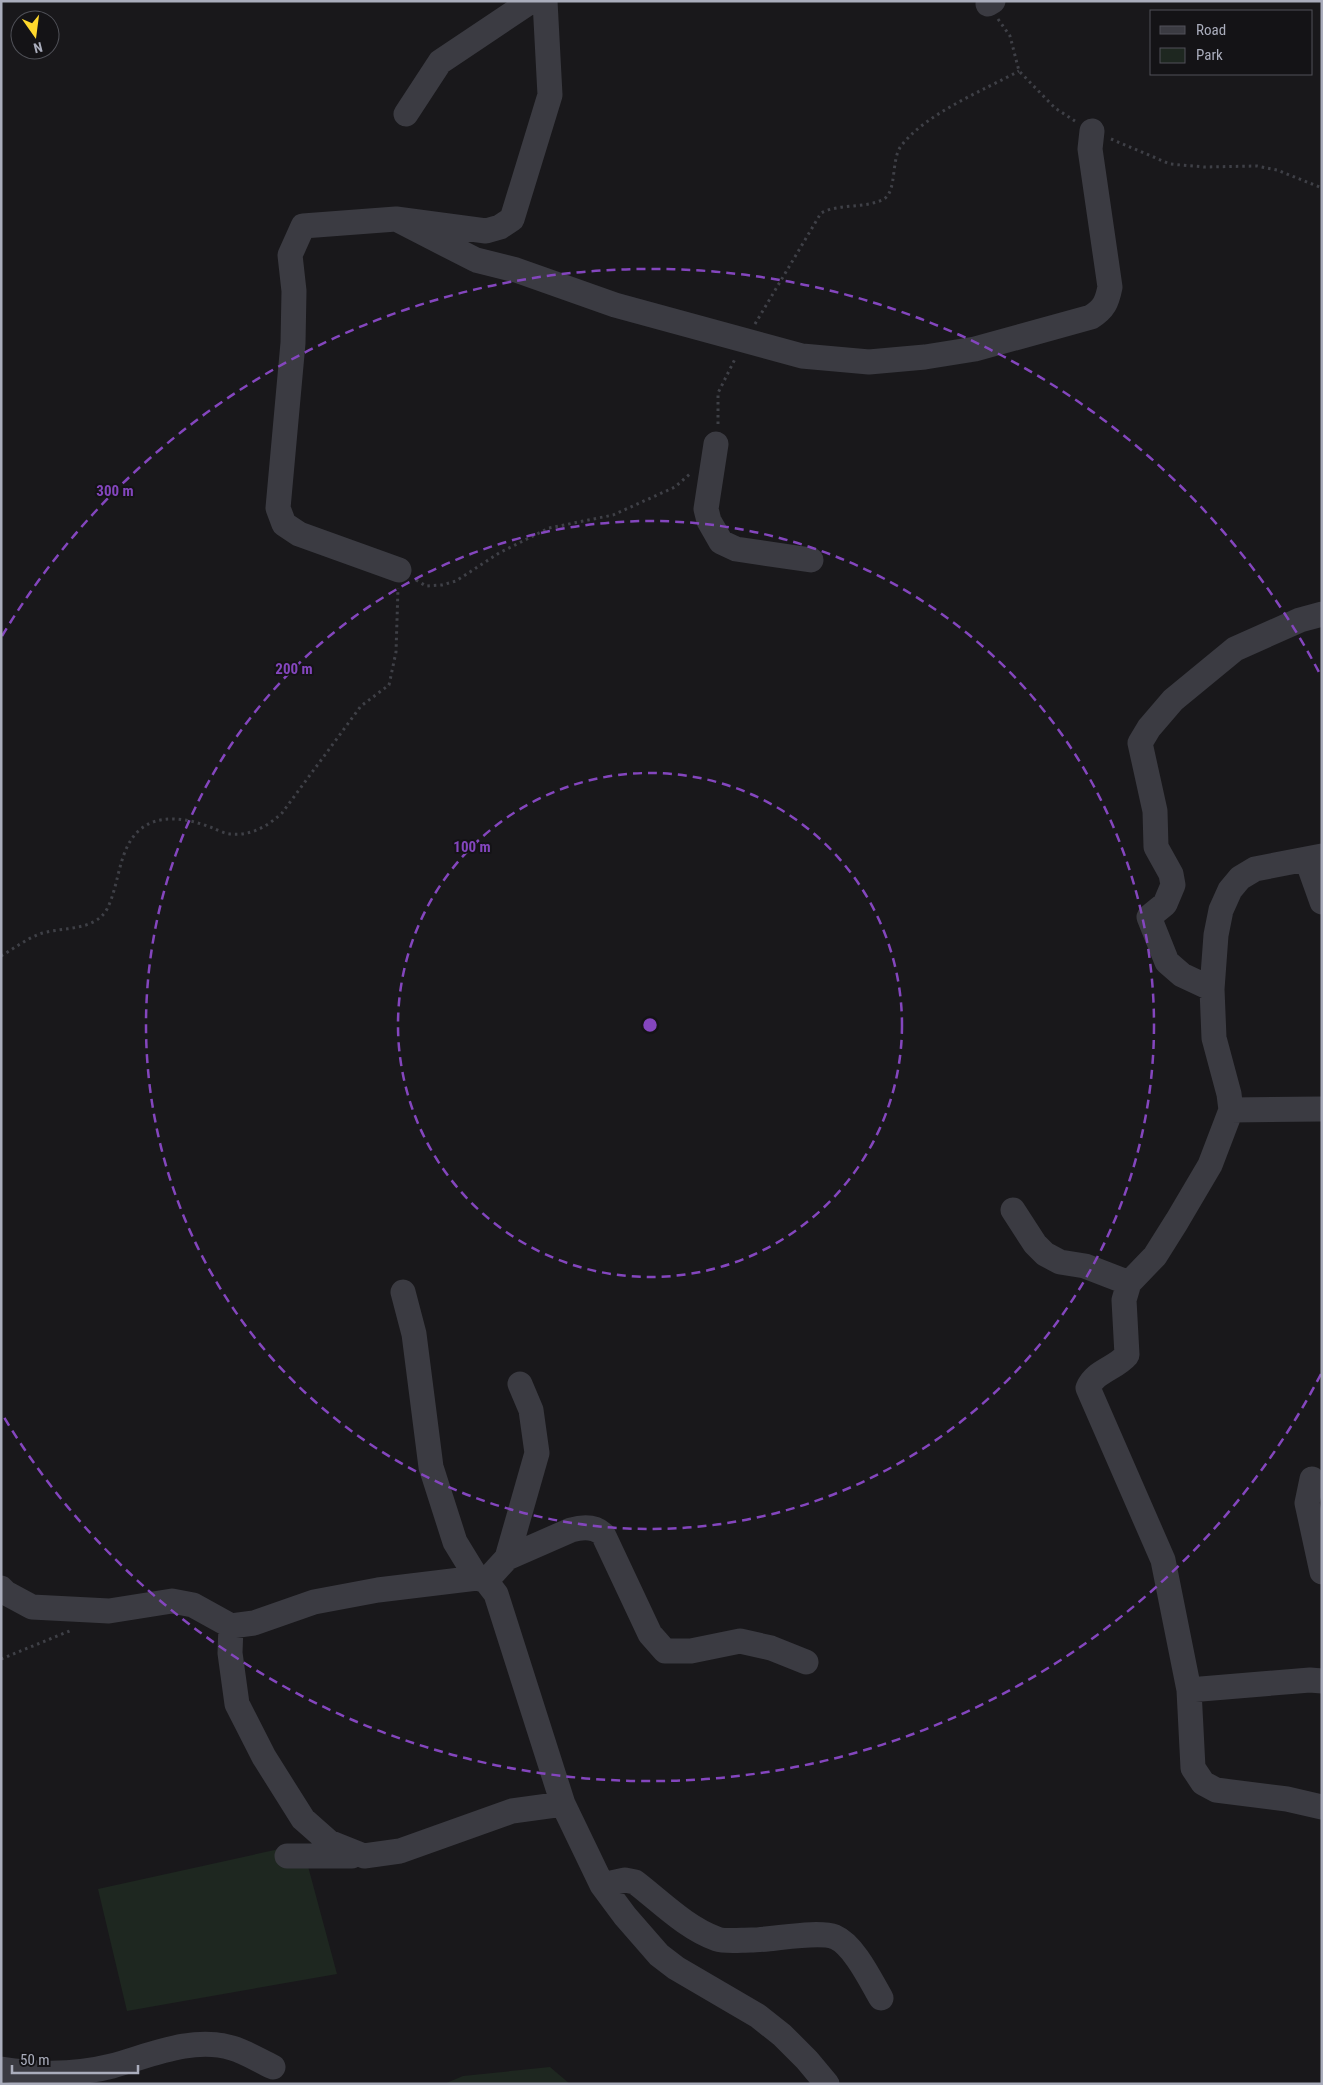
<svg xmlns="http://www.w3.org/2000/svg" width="1323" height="2085" viewBox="0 0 1323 2085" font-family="'Roboto Condensed',sans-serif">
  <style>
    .green { fill: #1e2720 }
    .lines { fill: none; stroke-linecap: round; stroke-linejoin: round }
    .path { stroke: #3f4047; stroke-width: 3; stroke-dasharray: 2.5 4; stroke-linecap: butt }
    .minor { stroke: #3b3b42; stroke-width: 25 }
    .ring { fill: none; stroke: #8446be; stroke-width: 2.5; stroke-dasharray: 9 6 }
    .centre { fill: #8446be; stroke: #141316; stroke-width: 2.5 }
    .ring-label { font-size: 15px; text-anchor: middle; font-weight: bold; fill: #8446be; stroke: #141316; stroke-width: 4; stroke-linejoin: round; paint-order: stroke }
  </style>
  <rect width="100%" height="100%" fill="#19181b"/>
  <path class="green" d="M302 1844 337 1974 127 2011 98 1889Z
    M550 2067 570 2084H444L463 2076Z"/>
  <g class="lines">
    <path class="path" d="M998 19 1010 36 1019 71 1055 108 1075 121
      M1111 139 1170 164 1204 167 1257 166 1277 170 1322 188
      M755 324 821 213C840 203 865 209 884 199 897 191 891 159 901 146 925 114 984 90 1019 71
      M718 424V393L736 357
      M416 580 426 586 442 585 456 581 499 553 549 528 613 515 675 487 691 473
      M1 956C13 949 25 940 37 935 58 926 94 933 107 909 122 880 117 836 153 822 173 815 194 821 213 828 218 830 225 834 231 834 251 836 268 826 282 813L361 706 389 685 396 652 398 588
      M1 1659 72 1630"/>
    <path class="minor" d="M988 4 993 1
      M406 114 440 62 531 1
      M396 219 476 260 516 270 615 305 802 356 869 362 925 357 975 349 1091 317C1104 309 1107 302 1110 287L1090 149 1092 131
      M716 444 706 509 709 521 721 542 736 549 811 560
      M399 570 299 534 284 524 278 508 293 343 294 291 290 255 303 226 396 219 486 231 500 227 512 219 550 95 545 1
      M1322 856 1255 869 1240 878 1230 890 1221 910 1216 935 1212 989 1214 1038 1229 1094 1231 1110 1210 1165 1177 1221 1155 1256 1129 1283 1124 1300 1127 1355C1115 1369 1095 1371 1088 1388L1163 1560 1189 1690 1193 1768 1203 1783 1216 1790 1287 1799 1322 1807
      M1307 860 1322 902
      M1212 989 1182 975 1167 962 1149 917 1165 904 1173 885 1171 874 1156 847 1155 811 1140 743 1149 728 1173 700 1235 649 1300 620 1322 614
      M1231 1110 1322 1109
      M1013 1210 1035 1244 1045 1254 1060 1262 1085 1266 1129 1283
      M403 1292 414 1334 431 1467 455 1542 477 1578
      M1312 1479 1307 1503 1322 1572
      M507 1558 537 1453 531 1410 520 1384
      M486 1581 507 1558 571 1530C582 1527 594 1526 603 1534L650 1634 665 1651H691L740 1641 771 1648 806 1662
      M1 1588 6 1593 32 1607 109 1611 172 1601 193 1605 231 1626 254 1623 314 1602 378 1590 477 1578 486 1581 496 1594 563 1804 602 1885 625 1916 659 1955 676 1968 758 2016 782 2035 807 2060 827 2084
      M231 1626 230 1653 237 1704 264 1757 303 1819 329 1842 364 1856 400 1851 512 1811 563 1804
      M1189 1690 1310 1680 1322 1681
      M287 1856H352
      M602 1885 625 1880 635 1882C660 1901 686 1928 717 1939 726 1942 741 1940 751 1940 773 1940 817 1930 835 1937 854 1945 871 1981 881 1998
      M1 2069C38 2075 76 2075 112 2066 149 2056 192 2036 232 2048 246 2052 260 2061 273 2067"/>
  </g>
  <g class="ring">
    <circle cx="650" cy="1025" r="252"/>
    <circle cx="650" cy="1025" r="504"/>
    <path d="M1321 1374A756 756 0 0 1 2 1414M2 636A756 756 0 0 1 1321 676"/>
  </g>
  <circle cx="650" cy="1025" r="8" class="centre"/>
  <g class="ring-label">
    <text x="115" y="496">300 m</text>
    <text x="294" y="674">200 m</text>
    <text x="472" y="852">100 m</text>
  </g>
  <rect width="1323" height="2085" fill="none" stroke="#aaadbc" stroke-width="5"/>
  <rect x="1150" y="10" width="162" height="65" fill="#141316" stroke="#505158"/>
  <rect x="1160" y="26" width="25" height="8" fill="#3b3b42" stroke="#505158"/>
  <text x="1196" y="35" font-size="15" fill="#aaadbc">Road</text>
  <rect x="1160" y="48" width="25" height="15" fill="#1e2720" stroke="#505158"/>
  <text x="1196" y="60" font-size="15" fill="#aaadbc">Park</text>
  <g transform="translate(35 35) rotate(166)"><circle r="24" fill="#141316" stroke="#505158"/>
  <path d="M0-4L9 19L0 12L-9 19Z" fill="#ffd82c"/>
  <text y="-8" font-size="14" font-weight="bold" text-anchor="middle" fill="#aaadbc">N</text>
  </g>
  <path d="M12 2065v8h126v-8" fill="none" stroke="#aaadbc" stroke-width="2.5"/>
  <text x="20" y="2065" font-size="15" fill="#aaadbc" stroke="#141316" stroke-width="4" paint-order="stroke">50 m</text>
</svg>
